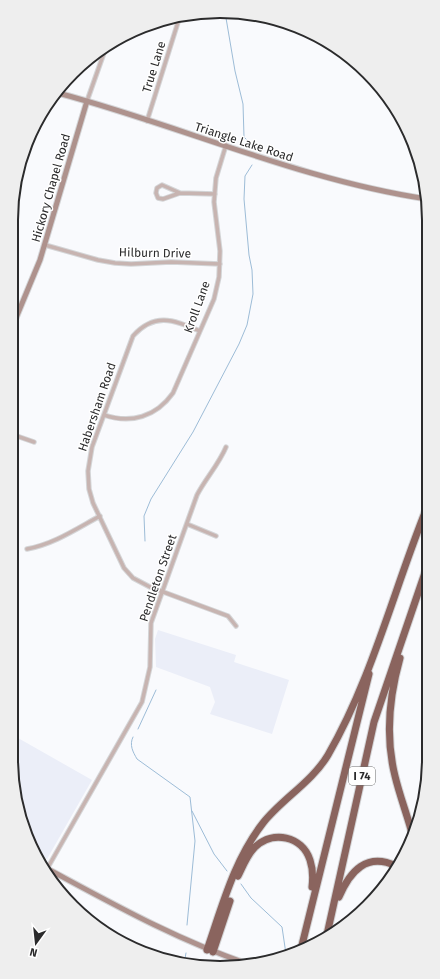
<svg xmlns="http://www.w3.org/2000/svg" width="440" height="979" viewBox="0 0 440 979" font-family="'Fira Sans',sans-serif">
  <style>
    .built { fill: #ebeef8 }
    .lines { fill: none; stroke-linecap: round; stroke-linejoin: round }
    .stream { stroke: #9dbcd7; stroke-width: 1 }
    .street-casing { stroke: #d4d5d7; stroke-width: 5.5 }
    .secondary-casing { stroke: #d4d5d7; stroke-width: 7 }
    .highway-casing { stroke: #d4d5d7; stroke-width: 9 }
    .street { stroke: #c7b4b1; stroke-width: 3.5 }
    .secondary { stroke: #ae928d; stroke-width: 5 }
    .highway { stroke: #8a645e; stroke-width: 7 }
    .labels { text-anchor: middle; stroke-width: 3; stroke-linejoin: round; paint-order: stroke }
    .shield { fill: #fff; stroke: #6b6b6b; stroke-width: 1 }
    .shield-label { font-size: 11px; font-weight: bold; fill: #2b2b2c }
    .street-label { font-size: 12px; fill: #2b2b2c; stroke: #fff }
    .rim { fill: none; stroke: #2b2b2c; stroke-width: 2 }
  </style>
  <rect width="100%" height="100%" fill="#f9fafd"/>
  <path class="built" d="M158 630 236 655 234 662 289 680 272 734 210 714 215 702 210 687 156 667 155 639Z
    M11 734 92 780 47 859 39 855 22 826 11 759Z"/>
  <g class="lines">
    <path class="stream" d="M225 12 235 71 243 104 244 137 254 147
      M145 541 144 516 151 499 193 432 239 344 247 325 253 294 252 270 249 255 244 199 245 176 252 165
      M138 729 156 690
      M133 737C129 745 133 752 137 759L190 797 195 841 187 925
      M192 811 214 854 227 871
      M241 884 251 898 282 927 286 954
      M184 964 186 953"/>
    <defs>
      <path id="street" d="M87 101 105 50
        M147 121 179 19
        M180 193 162 185 157 188 156 193 158 198 163 199 180 193 215 194
        M45 245 98 260 115 263 131 264 171 262 220 264
        M200 331C173 320 155 312 133 336L92 447 88 471 89 489 93 503 124 568 133 578 150 587 228 616 236 626
        M104 415C131 424 156 417 173 393L214 299 219 277 220 251 214 202 216 178 226 145
        M11 434 34 442
        M187 524 216 536
        M27 549C54 544 76 529 100 516
        M47 869 142 702 150 667 151 623 197 495C206 478 219 464 226 447"/>
      <path id="secondary" d="M58 93C182 126 300 180 427 199
        M11 330 40 260 87 101
        M46 868C113 904 175 939 248 964"/>
      <path id="highway" d="M400 658C389 697 385 736 395 776 400 797 408 817 413 837
        M238 876C243 866 247 855 255 847 273 830 302 836 310 860 313 869 313 879 312 887
        M339 897C350 871 367 852 396 866
        M326 939 374 722 428 564
        M301 949 369 674
        M207 950C222 907 234 860 263 823 282 799 312 782 328 755 373 677 394 588 428 505
        M213 952 230 901"/>
    </defs>
    <use href="#street" class="street-casing"/>
    <use href="#secondary" class="secondary-casing"/>
    <use href="#highway" class="highway-casing"/>
    <use href="#street" class="street"/>
    <use href="#secondary" class="secondary"/>
    <use href="#highway" class="highway"/>
  </g>
  <g class="labels">
    <rect class="shield" x="349" y="767" width="26" height="18" rx="3"/>
    <g class="shield-label">
      <text x="362" y="780">I 74</text>
    </g>
    <g class="street-label">
      <text transform="translate(154 67) rotate(-73)" y="4">True Lane</text>
      <text transform="translate(244 142) rotate(18)" y="4">Triangle Lake Road</text>
      <text transform="translate(51 188) rotate(-74)" y="4">Hickory Chapel Road</text>
      <text transform="translate(155 253) rotate(1)" y="4">Hilburn Drive</text>
      <text transform="translate(197 307) rotate(-70)" y="4">Kroll Lane</text>
      <text transform="translate(97 407) rotate(-71)" y="4">Habersham Road</text>
      <text transform="translate(158 578) rotate(-71)" y="4">Pendleton Street</text>
    </g>
  </g>
  <path d="M0 0H440V979H0ZM220 18H220A202 202 0 0 1 422 220V759A202 202 0 0 1 220 961H220A202 202 0 0 1 18 759V220A202 202 0 0 1 220 18Z" fill="#eee" fill-rule="evenodd"/>
  <path class="rim" d="M220 18H220A202 202 0 0 1 422 220V759A202 202 0 0 1 220 961H220A202 202 0 0 1 18 759V220A202 202 0 0 1 220 18Z"/>
  <g transform="translate(36 943) rotate(195)" stroke="#ffffff" stroke-width="3" paint-order="stroke">
  <path d="M0-3L7 15L0 10L-7 15Z" fill="#2b2b2c"/>
  <text y="-6" font-size="11" font-weight="bold" text-anchor="middle" fill="#2b2b2c">N</text>
  </g>
</svg>
